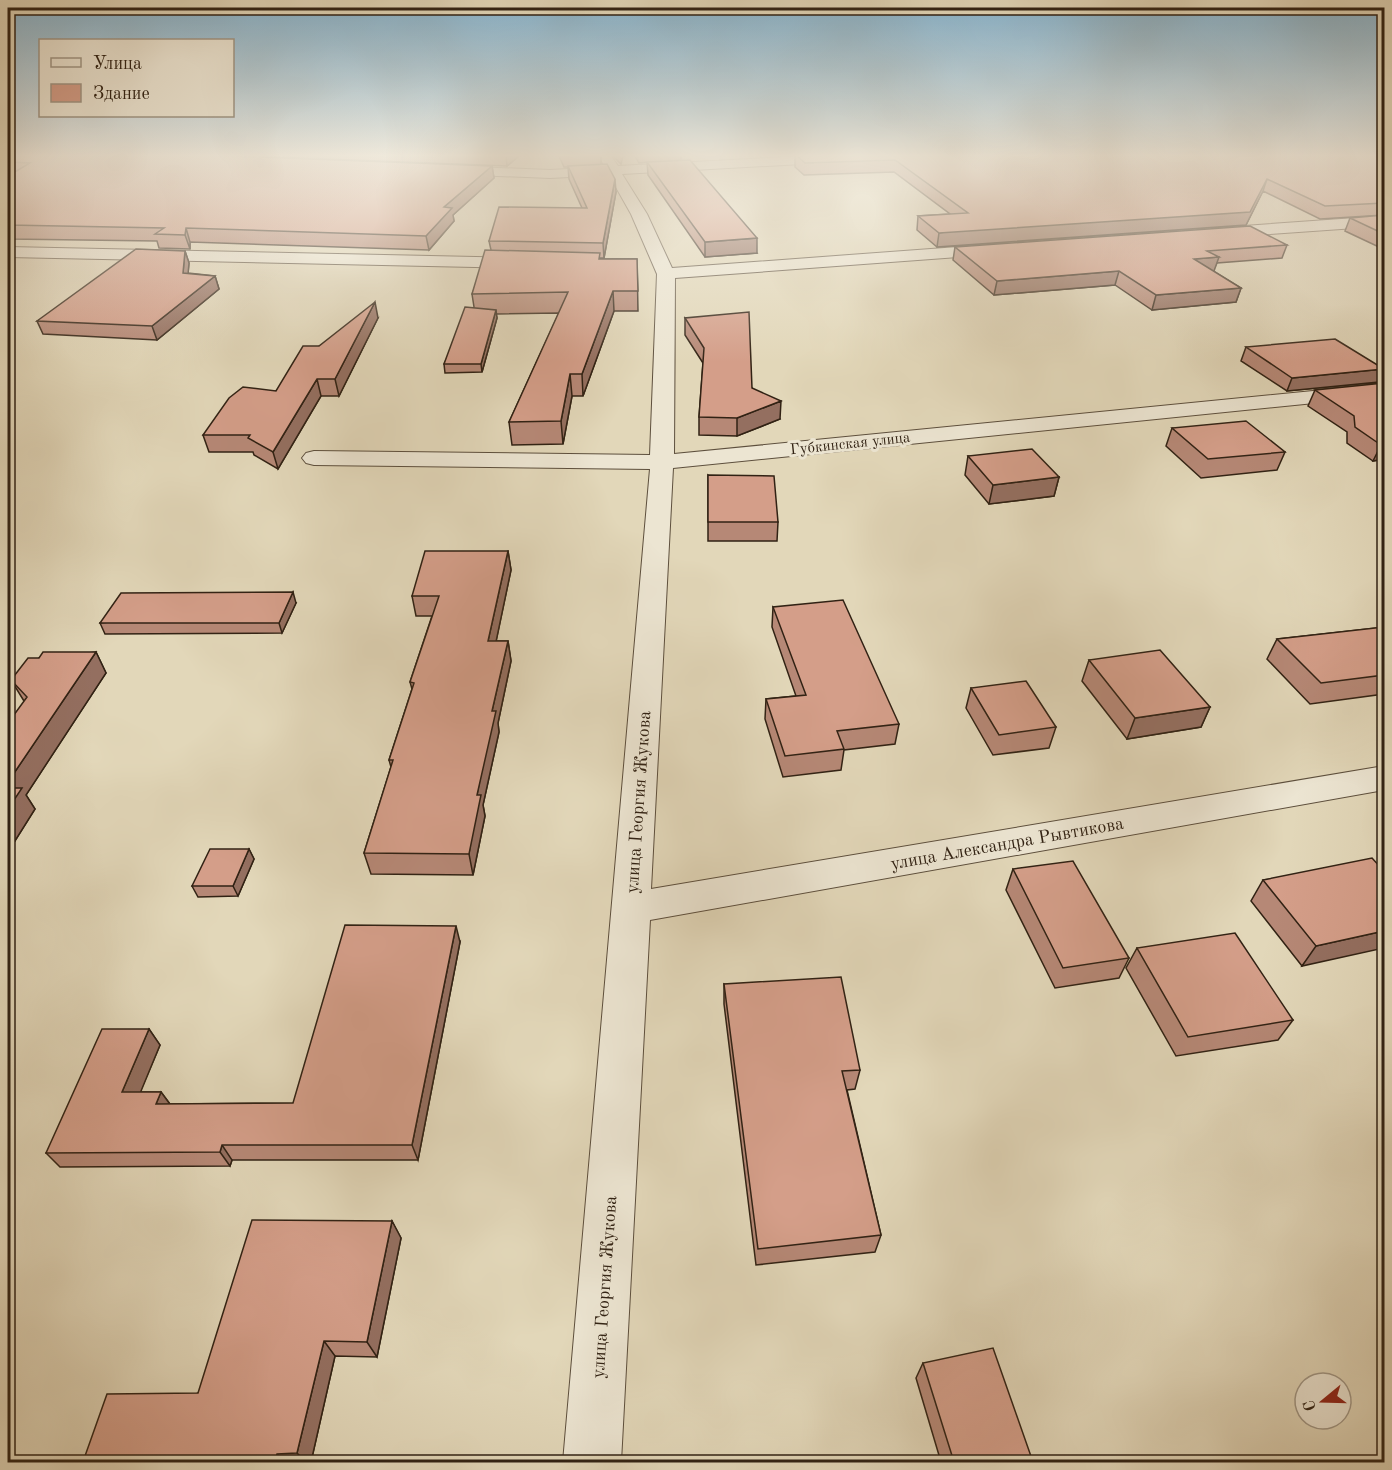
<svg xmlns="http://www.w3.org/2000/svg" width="1392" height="1470" viewBox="0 0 1392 1470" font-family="'Old Standard TT',serif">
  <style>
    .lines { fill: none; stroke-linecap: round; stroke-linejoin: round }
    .minor-casing { stroke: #5d4f3d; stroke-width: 2 }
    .minor { fill: #ece5d2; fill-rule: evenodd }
    .wall { fill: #b68876; stroke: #312214; stroke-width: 1.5 }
    .shaded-wall { fill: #946f60; stroke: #312214; stroke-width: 1.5 }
    .building { fill: #d49e89; stroke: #312214; stroke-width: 1.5 }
    .labels { text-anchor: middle; stroke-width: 6; stroke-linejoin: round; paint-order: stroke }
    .far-street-label { font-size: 15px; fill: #312214; stroke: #ece5d2 }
    .street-label { font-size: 18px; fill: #312214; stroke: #ece5d2 }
  </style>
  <rect width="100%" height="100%" fill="#e2d7b9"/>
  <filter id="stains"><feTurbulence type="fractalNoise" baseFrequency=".00333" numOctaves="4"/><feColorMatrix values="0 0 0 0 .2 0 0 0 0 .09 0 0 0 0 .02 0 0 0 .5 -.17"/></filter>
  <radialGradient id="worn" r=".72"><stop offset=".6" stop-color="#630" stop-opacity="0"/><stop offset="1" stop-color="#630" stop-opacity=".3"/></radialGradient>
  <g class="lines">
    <defs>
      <path id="minor" d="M599 156H611L618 166 806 156H881L874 160 622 174 647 214 672 268 999 244 1007 249 999 254 675 278 674 454 1384 384V396L673 468 651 889 1384 766V790L650 920 621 1462H563L650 469 314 465 306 463 302 458 306 453 314 451 650 455 657 274 631 214 609 175 550 178 448 174 441 170 448 166 550 170 605 167Z
        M1384 216V226L1215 238 1207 233 1215 228Z
        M8 247 526 258 534 263 526 268 8 257Z"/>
    </defs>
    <use href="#minor" class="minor-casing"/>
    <use href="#minor" class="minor"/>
  </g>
  <path class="wall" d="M8 156 492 166 494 178 453 215 454 221 429 250 190 242V249L159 248 157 241 8 239V176L10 174H8Z
    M247 156H519L507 166Z
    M559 156H601V165L616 192 604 258H600V259H637L638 311H614L583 396H572L563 444 512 445 509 422 559 313 496 314 497 318 482 372 445 373 444 364 474 307 472 294 491 250 489 241 582 208 569 179 568 167H564Z
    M613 156H623L621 164Z
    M635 156H681V160L757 253 705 257 648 175 647 162 639 163Z
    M795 156H1384V215L1320 219 1263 191 1246 225 937 247 917 230 918 216 950 214 894 172 804 175 795 167Z
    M1384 215V248H1381L1345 231 1350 218Z
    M1287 245 1282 258 1217 263 1213 271 1241 288 1236 302 1152 310 1115 285 994 295 953 260 955 247Z
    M185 251 189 263 188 273 215 276 219 289 157 340 43 334 37 321Z
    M378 318 339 396H321L278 469 254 455 253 452H209L203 435 276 391 319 346Z
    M685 318 752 388 780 419 737 436 699 435V417L703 363 685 335Z
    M1246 347 1379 382 1287 391 1241 361Z
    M1384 383V459L1373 461 1347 443V432L1308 406 1315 390Z
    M1172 428 1285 452 1277 470 1201 478 1166 446Z
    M968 456 1059 477 1054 496 989 504 965 475Z
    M708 475 778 522 777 541H708Z
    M508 551 511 570 496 641H508L511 661 498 723 499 732 483 805 485 816 473 875 371 874 364 853 391 767 389 760 412 689 410 682 432 616H416L412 596Z
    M296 603 282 633 105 634 100 623Z
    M773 607 899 724 895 744 844 750 841 770 783 777 765 719 766 699 796 696 772 627Z
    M1384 627V694L1310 704 1267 659 1277 639Z
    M96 652 106 673 26 795 35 809 8 852 24 701 11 680 39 658Z
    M1089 660 1210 707 1201 727 1127 739 1082 681Z
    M971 688 1056 727 1049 748 993 755 966 708Z
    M249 849 254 859 238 896 198 897 192 886Z
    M1381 868 1302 966 1251 901 1263 880Z
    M1013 869 1129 958 1119 978 1055 988 1006 890Z
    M460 942 418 1160H232L230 1166 60 1167 46 1153 149 1029 160 1045 140 1092H161L170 1104 293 1103Z
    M1137 948 1293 1020 1278 1040 1176 1056 1126 968Z
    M724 984 860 1070 855 1089 847 1090 881 1235 875 1252 756 1265 724 1004Z
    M392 1221 401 1238 377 1357 335 1356 311 1462H95L85 1456 198 1393Z
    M923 1363 1033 1462H941L916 1378Z"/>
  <path class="shaded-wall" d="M506 156H519L507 166Z
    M492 166 494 178 453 215 454 221 429 250 426 236 444 207Z
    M615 179 616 192 604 258 603 243Z
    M1267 179 1263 191 1246 225 937 247 939 233Z
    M186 228 190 242V249L185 235Z
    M757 238V253L705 257V242Z
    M1384 240V248H1381Z
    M185 251 189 263 187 286 183 273Z
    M1219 257 1214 271 1190 273 1194 259Z
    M1119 271 1115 285 994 295 997 281Z
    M215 276 219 289 157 340 152 326Z
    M1241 288 1236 302 1152 310 1156 295Z
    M613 291 614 311 583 396 582 374Z
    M375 302 378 318 339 396 335 379Z
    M496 310 497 318 482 372 481 364Z
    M1384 369 1379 382 1287 391 1292 378Z
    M570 374 572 396 563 444 561 421Z
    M317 379 321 396 278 469 273 452Z
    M781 401 780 419 737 436V418Z
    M1384 444V459L1373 461 1381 445Z
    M1059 477 1054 496 989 504 993 485Z
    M508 551 511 570 492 661 488 641Z
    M293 592 296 603 282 633 279 623Z
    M508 641 511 661 498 723 499 732 483 805 485 816 473 875 469 854 477 795 492 711Z
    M96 652 106 673 26 795 35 809 8 852V782Z
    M1210 707 1201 727 1127 739 1135 718Z
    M249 849 254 859 238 896 233 886Z
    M456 926 460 942 418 1160 412 1145Z
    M1384 931V948L1302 966 1316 946Z
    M149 1029 160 1045 134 1108 122 1092Z
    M161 1092 172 1107 156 1104Z
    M222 1145 232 1160 230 1166 220 1152Z
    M392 1221 401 1238 377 1357 367 1342Z
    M324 1341 335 1356 311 1462H306L297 1453Z
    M277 1454 287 1462H275Z"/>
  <path class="building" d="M8 156H232L492 166 444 207 452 208 426 236 186 228 185 235 155 234 164 228 8 225V176L30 163 8 162Z
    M797 156H1384V203L1325 206 1267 179 1250 212 939 233 918 216 968 213 895 160 805 163Z
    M690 160 757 238 705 242 647 162Z
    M607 164 615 179 603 243 489 241 499 207 587 208 568 166Z
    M1384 215V234L1350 218Z
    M1250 226 1287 245 1207 251 1219 257 1194 259 1241 288 1156 295 1119 271 997 281 955 247Z
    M136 249 185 251 183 273 215 276 152 326 37 321Z
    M485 250 600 253 599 259H637L638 291H613L582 374H570L561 421 509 422 568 292 472 294Z
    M375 302 335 379H317L273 452 248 438 250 435H203L229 398 243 387 276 391 303 346H319Z
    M465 307 496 310 481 364H444Z
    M749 312 752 388 781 401 737 418 699 417 704 348 685 318Z
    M1335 339 1384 369 1292 378 1246 347Z
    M1384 383V444L1381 445 1355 427 1354 416 1315 390Z
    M1246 421 1285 452 1208 459 1172 428Z
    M1032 449 1059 477 993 485 968 456Z
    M708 475 774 476 778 522H708Z
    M425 551H508L488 641H508L492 711H496L477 795H481L469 854 364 853 393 760H389L414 683 410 682 439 596H412Z
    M293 592 279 623H100L121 593Z
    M843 600 899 724 837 731 844 749 785 756 766 699 806 695 773 607Z
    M1384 627V675L1321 683 1277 639Z
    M1160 650 1210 707 1135 718 1089 660Z
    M43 652H96L8 782V723L27 697 11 680 28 658H39Z
    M1026 681 1056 727 999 735 971 688Z
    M8 788H22L8 809Z
    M210 849H249L233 886H192Z
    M1372 858 1381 868 1384 867V931L1316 946 1263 880Z
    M1073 861 1129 958 1063 968 1013 869Z
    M345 925 456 926 412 1145H222L220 1152 46 1153 102 1029H149L122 1092H161L156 1104 293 1103Z
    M1235 933 1293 1020 1188 1037 1137 948Z
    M841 977 860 1070 842 1071 881 1235 758 1249 724 984Z
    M252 1220 392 1221 367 1342 324 1341 297 1453 277 1454 275 1462H129L131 1456H85L107 1394 198 1393Z
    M993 1348 1033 1462H954L923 1363Z"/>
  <linearGradient id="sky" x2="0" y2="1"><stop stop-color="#87b6d2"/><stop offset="0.43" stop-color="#f2ede0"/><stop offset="1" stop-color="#f2ede0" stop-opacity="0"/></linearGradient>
  <rect width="1392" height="362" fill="url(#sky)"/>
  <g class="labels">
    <g class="far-street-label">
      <text transform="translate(850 443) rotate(-6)" y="5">Губкинская улица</text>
    </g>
    <g class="street-label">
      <text transform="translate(638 802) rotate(-86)" y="6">улица Георгия Жукова</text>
      <text transform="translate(1007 843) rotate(-10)" y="6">улица Александра Рывтикова</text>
      <text transform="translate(604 1287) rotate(-86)" y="6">улица Георгия Жукова</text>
    </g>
  </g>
  <rect width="1392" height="1470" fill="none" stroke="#e2d7b9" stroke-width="30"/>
  <rect x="9" y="9" width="1374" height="1452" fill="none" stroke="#312214" stroke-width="3"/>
  <rect x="15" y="15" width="1362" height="1440" fill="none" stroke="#312214" stroke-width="1.5"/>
  <rect x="39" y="39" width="195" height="78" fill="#ece5d2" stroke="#a19786" stroke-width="1.5"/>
  <rect x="51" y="58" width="30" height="9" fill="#ece5d2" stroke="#a19786" stroke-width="1.5"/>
  <text x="93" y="69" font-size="18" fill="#312214">Улица</text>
  <rect x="51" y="84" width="30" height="18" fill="#d49e89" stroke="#a19786" stroke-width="1.5"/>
  <text x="93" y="99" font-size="18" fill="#312214">Здание</text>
  <g transform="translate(1323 1401) rotate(251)"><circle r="28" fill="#ece5d2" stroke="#a19786" stroke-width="1.5"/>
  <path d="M0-4.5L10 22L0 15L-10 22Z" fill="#8f2418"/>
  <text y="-9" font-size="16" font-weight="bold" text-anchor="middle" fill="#312214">С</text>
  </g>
  <rect width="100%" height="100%" filter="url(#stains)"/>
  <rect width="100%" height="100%" fill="url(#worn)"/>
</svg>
